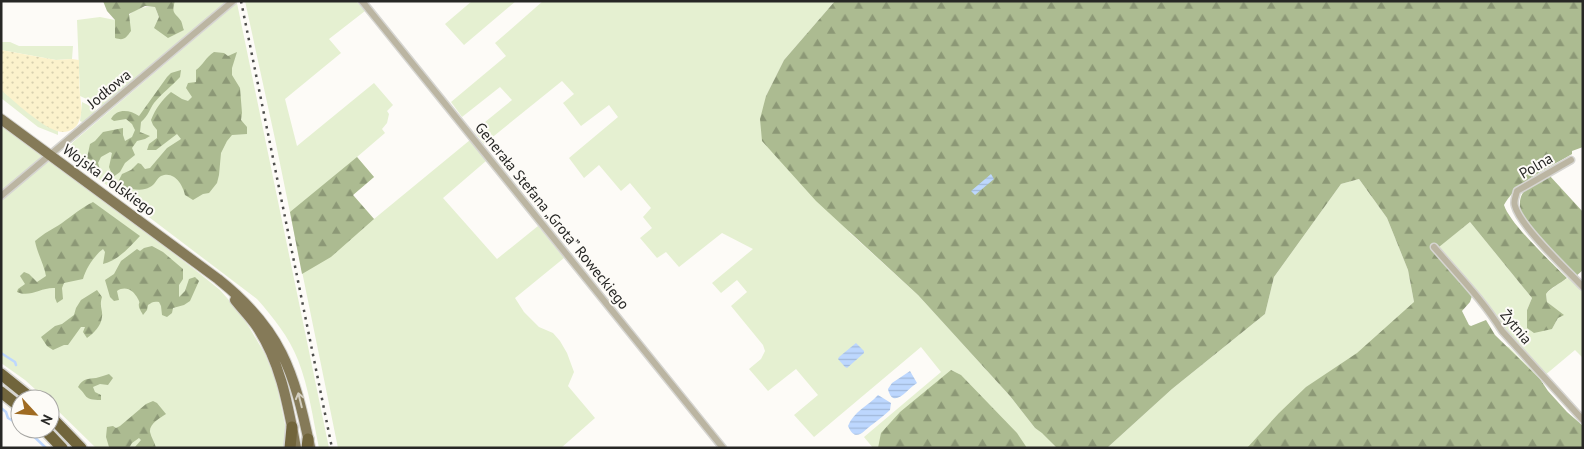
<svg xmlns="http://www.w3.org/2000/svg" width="1584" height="449" viewBox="0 0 1584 449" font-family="'PT Sans',sans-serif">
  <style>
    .green { fill: #e5f0d1 }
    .forest { fill: url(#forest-firs) }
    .sand { fill: url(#sand-dots) }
    .water { fill: url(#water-rules) }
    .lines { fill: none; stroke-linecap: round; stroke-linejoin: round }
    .stream { stroke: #bdd7fe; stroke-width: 2.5 }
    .street-casing { stroke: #d6d5d1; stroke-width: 9 }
    .primary-casing { stroke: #d6d5d1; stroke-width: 12 }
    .highway-casing { stroke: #d6d5d1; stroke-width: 14 }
    .street { stroke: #bbb5a2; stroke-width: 6 }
    .primary { stroke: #857a58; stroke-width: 10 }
    .highway { stroke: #71653c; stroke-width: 11 }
    .rail { stroke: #4d4d4b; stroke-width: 2.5; stroke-dasharray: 2.5 5; stroke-linecap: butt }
    .oneway { stroke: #d3cebf }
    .labels { text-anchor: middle; stroke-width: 4; stroke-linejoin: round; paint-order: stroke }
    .street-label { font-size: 15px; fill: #272725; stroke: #fdfbf7 }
  </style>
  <defs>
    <pattern id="forest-firs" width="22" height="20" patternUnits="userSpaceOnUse" patternTransform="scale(1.25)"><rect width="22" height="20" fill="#acbb91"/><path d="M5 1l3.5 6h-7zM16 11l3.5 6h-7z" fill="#8c9876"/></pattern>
    <pattern id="sand-dots" width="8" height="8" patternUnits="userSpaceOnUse" patternTransform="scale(1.25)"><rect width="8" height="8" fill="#fbf2cc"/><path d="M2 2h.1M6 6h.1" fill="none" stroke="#d7d0af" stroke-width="1.8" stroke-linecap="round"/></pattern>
    <pattern id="water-rules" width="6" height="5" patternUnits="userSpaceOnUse" patternTransform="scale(1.25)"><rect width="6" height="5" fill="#bdd7fe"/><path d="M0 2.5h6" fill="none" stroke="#a2b9da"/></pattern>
  </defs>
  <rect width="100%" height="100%" fill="#fdfbf7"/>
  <path class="green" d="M175 1H227L102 106 80 96 77 20 100 17 115 20V38C125 20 130 5 155 7L159 17 181 22 175 16 172 9Z
    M245 1H356L365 11 329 39 341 53 285 99 297 146 374 83 393 105 387 111 389 114 387 123 382 129 385 133 357 157 374 177 353 195 374 219 470 140 486 161 443 198 497 259 538 226 564 258 515 298 524 312 539 327 553 333 560 341 567 353 574 372 568 386 595 418 561 448H338L275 139Z
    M472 1H516L464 45 445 24Z
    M543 1H835L784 60 766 96 850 233 918 295 1010 396 1035 428 1042 432 1057 448H873L864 437 941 372 921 347 814 437 794 415 818 395 796 369 768 391 749 369 761 359 765 351 763 345 731 306 747 292 737 280 721 293 712 283 753 249 722 233 679 267 666 252 657 258 640 238 652 228 643 217 651 208 630 183 621 191 599 165 584 178 569 158 618 117 609 105 581 126 563 103 574 94 562 81 484 144 474 131 512 100 500 87 462 117 451 102 506 56 495 43Z
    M237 3 329 448H319C313 419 309 388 298 360 289 337 273 317 257 299L71 158C68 152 69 148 73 142Z
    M1 42H10L19 46H73L72 59 56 60 1 50Z
    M1 90 35 117 58 131V135L38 127 1 98Z
    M82 102 96 109 93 115 84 123 80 121Z
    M1 120 199 273 220 290 242 315 265 354 276 381 287 434 286 448H96L50 403V399H46L25 380 1 363Z
    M1359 179 1387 218 1408 270 1417 318 1509 347 1540 379 1501 412 1531 448H1107L1172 389 1265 314 1274 277 1341 184Z
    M1470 222 1532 298 1527 310 1552 329 1558 318 1554 308 1547 302 1546 294C1549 290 1566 278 1571 277L1583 290V358L1575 350 1544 376 1438 247Z"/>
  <path class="forest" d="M103 1H175C171 14 175 12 181 21 182 22 183 29 184 30L168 38 154 28 159 17 155 7 145 6 129 14 131 31C126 38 124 41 115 38V20L107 11Z
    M835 1H1583V147L1572 151V154C1550 167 1516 182 1504 205 1510 224 1551 262 1567 278 1560 284 1551 287 1546 294L1547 302 1564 315 1558 318 1552 329 1534 333 1527 328V310L1532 298 1470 222 1434 251 1472 296 1470 302 1462 311 1469 325 1471 326 1486 320 1495 335 1540 379 1548 391 1567 412 1582 425 1583 448H1247L1279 413 1306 387 1357 353 1414 302 1408 270 1387 218 1359 179 1341 184 1274 277 1265 314 1172 389 1107 448H1057L1042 433 1035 428 1010 396 918 295 816 201 762 141 760 119 766 96 784 60Z
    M214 52 224 53 228 56 237 52 232 68V75L240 88 242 113 241 120 247 127V134L232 135 227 141 221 153 219 175 217 183 209 193 203 194 193 200 185 195C183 185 174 170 161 176 157 178 155 185 150 187 142 192 132 189 123 187L119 180 122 174 131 170 138 163 141 164 145 169 150 168 167 148 181 139 177 134 156 150H147L149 144 157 138V130L153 125 151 120C156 108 161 101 171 92L182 99 188 101 192 97 186 88 188 83 196 82V70C203 65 206 57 214 52Z
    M181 70 180 77C172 86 162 93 154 103 149 110 149 115 141 122L140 132 150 136 145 139 137 141 132 148 135 155 125 163 120 172 113 177 109 167 112 153 110 152 101 157 98 163 100 169 97 174 95 169 94 162 87 158 90 144 95 141 103 132 123 128V135L125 141 132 137 135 130 132 124 126 119 114 121 111 119C117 108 130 110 139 116L167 77 171 73Z
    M357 157 374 177 353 195 374 219 331 257 302 274 290 212Z
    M1549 175 1583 212V270L1575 277 1522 216C1514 190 1530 186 1549 175Z
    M93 202 140 236C130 247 117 261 103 264L105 252 103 249C95 255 86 268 83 279L64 283 62 288 63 299 57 303 55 298V288C41 287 30 298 17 292L18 289 25 284 20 276 24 272 29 274 37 282 46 276C44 264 37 253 35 241 44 233 53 229 62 223 73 215 81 208 93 202Z
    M152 246 163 252 183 269V279L179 285V297L185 291 189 279 195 277 199 281 190 301 184 305 173 308 172 313 167 317 162 315 161 306 159 302C154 301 152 302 148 305L147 310 143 315C142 313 140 310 139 307 138 301 141 305 138 299 134 291 126 285 117 291L119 300 114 301 110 297 105 280 114 274 121 261 137 249 140 251 144 248Z
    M97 290 102 297C99 307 103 309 102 317 101 326 94 333 87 338L83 332 85 327H81L68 345H64L53 350 47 346 41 337 55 326 62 324 74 315 76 308 81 300Z
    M951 370 961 375 1017 433 1027 448H878L881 433 900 412Z
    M109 374 113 378 108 385 100 384 93 387 95 392 101 395V400C83 400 88 396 78 387 83 378 88 379 96 378 101 377 105 375 109 374Z
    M153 401 157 403 166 414C160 418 149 424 150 432 151 437 155 443 156 448H135V447L141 440 139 438 132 443 129 448 109 447 106 437 107 427 113 426 116 428 120 426 146 404Z"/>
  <path class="sand" d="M1 50 56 60 72 59 79 60C79 71 79 83 80 95 81 103 83 113 79 121 76 130 66 134 57 131 41 126 15 102 1 90Z"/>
  <path class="water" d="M991 174 994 179 975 195 971 191Z
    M856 343 864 351V353L847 368 845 367 838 359 839 357Z
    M910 371 917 383C908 388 893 411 888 389L892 383Z
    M878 395 891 403 890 410C885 415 879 419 873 424 864 430 856 444 848 426 854 411 868 406 878 395Z"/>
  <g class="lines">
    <path class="stream" d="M1 353 15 362 16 365
      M1 408 6 412 8 418 20 425
      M26 429 46 448"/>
    <defs>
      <path id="street" d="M362 1 723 448
        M1571 160 1517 191C1516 196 1513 201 1515 206 1520 226 1567 270 1583 287
        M1 196 233 1
        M1434 247C1457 274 1483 300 1502 331L1583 420"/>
      <path id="primary" d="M1 119 218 279C281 329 294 371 310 447
        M235 300C242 309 251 318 257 327 281 363 288 406 296 448"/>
      <path id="highway" d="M1 374 32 399
        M1 392 20 407
        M50 416 81 448
        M44 429 62 448
        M290 448 292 427
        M307 448 308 439"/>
    </defs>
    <use href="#street" class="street-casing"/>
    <use href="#primary" class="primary-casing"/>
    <use href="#highway" class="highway-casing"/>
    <use href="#street" class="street"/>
    <use href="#primary" class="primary"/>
    <use href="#highway" class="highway"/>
    <path class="rail" d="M241 1 332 448"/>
  </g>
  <defs><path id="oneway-shaft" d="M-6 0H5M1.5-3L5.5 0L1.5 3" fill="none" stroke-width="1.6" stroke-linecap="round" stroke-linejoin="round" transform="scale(1.25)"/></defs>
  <use class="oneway" href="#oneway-shaft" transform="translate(300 400) rotate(-104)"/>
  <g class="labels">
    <g class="street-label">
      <text transform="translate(109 89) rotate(-40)" y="5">Jodłowa</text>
      <text transform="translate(1536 166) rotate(-30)" y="5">Polna</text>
      <text transform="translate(109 180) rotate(36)" y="5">Wojska Polskiego</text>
      <text transform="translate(552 216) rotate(51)" y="5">Generała Stefana „Grota” Roweckiego</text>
      <text transform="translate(1516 327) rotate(50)" y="5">Żytnia</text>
    </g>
  </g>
  <rect width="1584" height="449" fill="none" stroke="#272725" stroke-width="5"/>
  <g transform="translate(35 414) rotate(116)"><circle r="24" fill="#fdfbf7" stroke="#a7a6a3"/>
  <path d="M0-4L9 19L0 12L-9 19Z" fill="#9f6b22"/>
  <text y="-8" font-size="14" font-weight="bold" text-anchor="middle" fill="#272725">N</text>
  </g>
</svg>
